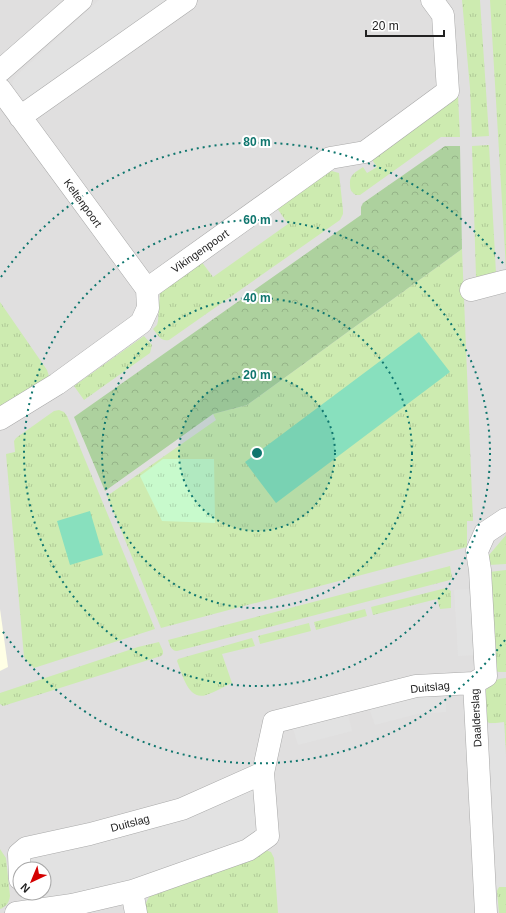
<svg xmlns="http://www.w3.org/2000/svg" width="506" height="913" viewBox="0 0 506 913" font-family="Helvetica,sans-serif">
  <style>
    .residential { fill: #e0dfdf; fill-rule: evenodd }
    .education { fill: #ffffe5 }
    .grass { fill: url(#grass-tufts) }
    .forest { fill: url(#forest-crowns) }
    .park { fill: url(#park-tufts) }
    .pitch { fill: #88e0be }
    .parking { fill: #e2e2e2 }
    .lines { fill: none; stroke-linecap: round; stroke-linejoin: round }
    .street-casing { stroke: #a9a9a9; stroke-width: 23 }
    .street { stroke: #fff; stroke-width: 22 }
    .ring { fill: none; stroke: #0f766e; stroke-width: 2; stroke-dasharray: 2 4 }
    .labels { text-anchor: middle; stroke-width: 4; stroke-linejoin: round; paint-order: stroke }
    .street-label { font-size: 11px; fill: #222; stroke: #fff }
    .centre { fill: #0f766e; stroke: #fff; stroke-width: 2 }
    .ring-label { font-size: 12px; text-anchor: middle; font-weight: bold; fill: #0f766e; stroke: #fff; stroke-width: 4; stroke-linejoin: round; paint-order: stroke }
  </style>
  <defs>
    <pattern id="grass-tufts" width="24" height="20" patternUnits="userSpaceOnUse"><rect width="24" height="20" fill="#cdebb0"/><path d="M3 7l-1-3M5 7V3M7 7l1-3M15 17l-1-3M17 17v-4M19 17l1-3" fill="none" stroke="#b0c997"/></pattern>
    <pattern id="forest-crowns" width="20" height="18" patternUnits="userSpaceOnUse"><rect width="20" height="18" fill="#add19e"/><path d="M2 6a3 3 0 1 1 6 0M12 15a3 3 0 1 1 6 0" fill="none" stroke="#95b388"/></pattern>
    <pattern id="park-tufts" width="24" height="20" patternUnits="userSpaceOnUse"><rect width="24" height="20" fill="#c8facc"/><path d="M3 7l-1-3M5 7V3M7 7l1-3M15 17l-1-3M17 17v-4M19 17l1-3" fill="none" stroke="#acd6af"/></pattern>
  </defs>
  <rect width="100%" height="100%" fill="#f2efe9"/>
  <path class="residential" d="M0 0H506V913H0ZM20 869H44V893H20Z"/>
  <path class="education" d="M0 609 8 667 0 671Z"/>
  <path class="grass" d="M462 0H480L489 136 472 137 470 88Z
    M490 0H506V269Z
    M458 96 460 137H441L360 195H356C351 192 350 190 350 184 349 175 356 172 363 167L367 173 377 167 370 157 407 131Z
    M489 145 496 273 476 277 472 146Z
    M328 170 339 173 343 210V214L340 220 169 340C161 342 158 335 153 329L157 325 158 321 160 292 201 261 213 277 288 224 277 208Z
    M462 249 473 521H467V547L161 628 107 496 216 420 213 414 247 405Z
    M0 302 47 370 49 376 0 410Z
    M144 336 152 345 150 353 84 400 74 386Z
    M59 410 64 412 67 416 155 629 34 668 27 661 24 657 6 454 15 452 14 441 16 438 54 411Z
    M506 535V564L489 565V555Z
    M450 566 452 577 450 580 177 651C171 651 170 645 168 640Z
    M506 570V672H499L496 671 489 572Z
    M446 588 451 591V608L440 609 437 599 373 615 371 607Z
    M365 609 367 616 316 630 314 622Z
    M309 623 311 631 260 644 258 636Z
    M252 638 255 646 222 654 232 683C223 687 215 692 206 695 188 701 182 673 177 661L178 659Z
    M159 642 163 651V654L161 656 3 706 0 704V693L138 647Z
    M506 678V757L504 723H489L487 721 485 691C493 682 493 679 506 678Z
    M0 849 6 858 10 896C9 903 6 907 0 909Z
    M265 850 271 852 274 858 278 913H144C144 906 147 900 151 894Z
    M499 887H506V913H499L497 891Z"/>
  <path class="forest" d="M445 146H460L462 249 247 405 213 414 105 491 74 417 361 215V207L363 203Z"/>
  <path class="park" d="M163 459H214L215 523 162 521 140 476Z"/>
  <path class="pitch" d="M419 332 450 372 276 503 245 462Z
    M90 511 103 555 70 565 57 521Z"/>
  <path class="parking" d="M99 0H175L27 100 21 97 14 88 12 82 16 76Z
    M474 589 478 655 458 656 454 590Z
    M446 692V712L417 714 375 725 368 705Z
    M347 711 352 731 298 745 292 725Z
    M504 722 506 757V887H499L497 889 488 724Z
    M263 773 268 836 248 850 22 912 21 893H44V869H20L26 848Z"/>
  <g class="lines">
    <defs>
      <path id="street" d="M0 71 81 0
        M0 89 147 289
        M20 117 186 0
        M471 290 506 281
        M0 419 57 384 141 323 148 308 147 289 330 158 365 152 448 91 443 15 432 0
        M20 879 19 854 26 848 90 834 182 809 263 773
        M132 891 136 913
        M16 913 72 905 132 891 248 850 268 836 263 773 274 722 416 686 474 683
        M486 913 474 683 486 676 480 570 477 551 485 533 506 519"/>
    </defs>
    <use href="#street" class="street-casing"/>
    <use href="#street" class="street"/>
  </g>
  <circle cx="257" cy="453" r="78" fill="#0f766e" fill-opacity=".12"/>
  <g class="ring">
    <circle cx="257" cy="453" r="78"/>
    <circle cx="257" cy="453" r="155"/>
    <circle cx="257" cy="453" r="233"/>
    <path d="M505 640A311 311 0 0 1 1 629M1 277A311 311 0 0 1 505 266"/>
  </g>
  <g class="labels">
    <g class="street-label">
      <text transform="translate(83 203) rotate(54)" y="4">Keltenpoort</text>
      <text transform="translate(200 251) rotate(-35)" y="4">Vikingenpoort</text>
      <text transform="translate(430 687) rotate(-6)" y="4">Duitslag</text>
      <text transform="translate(476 718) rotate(-93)" y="4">Daalderslag</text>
      <text transform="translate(130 823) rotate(-15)" y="4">Duitslag</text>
    </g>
  </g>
  <circle cx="257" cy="453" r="6" class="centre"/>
  <g class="ring-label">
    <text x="257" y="146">80 m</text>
    <text x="257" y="224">60 m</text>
    <text x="257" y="302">40 m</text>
    <text x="257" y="379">20 m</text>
  </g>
  <g transform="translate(32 881) rotate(224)"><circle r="19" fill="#ffffff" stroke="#a7a7a7"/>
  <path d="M0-3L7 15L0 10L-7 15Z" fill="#d40000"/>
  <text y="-6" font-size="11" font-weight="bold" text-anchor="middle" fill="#222222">N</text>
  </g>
  <path d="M366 30v6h78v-6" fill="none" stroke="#222222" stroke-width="2"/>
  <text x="372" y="30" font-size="12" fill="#222222" stroke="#ffffff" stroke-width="3" paint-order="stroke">20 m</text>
</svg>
